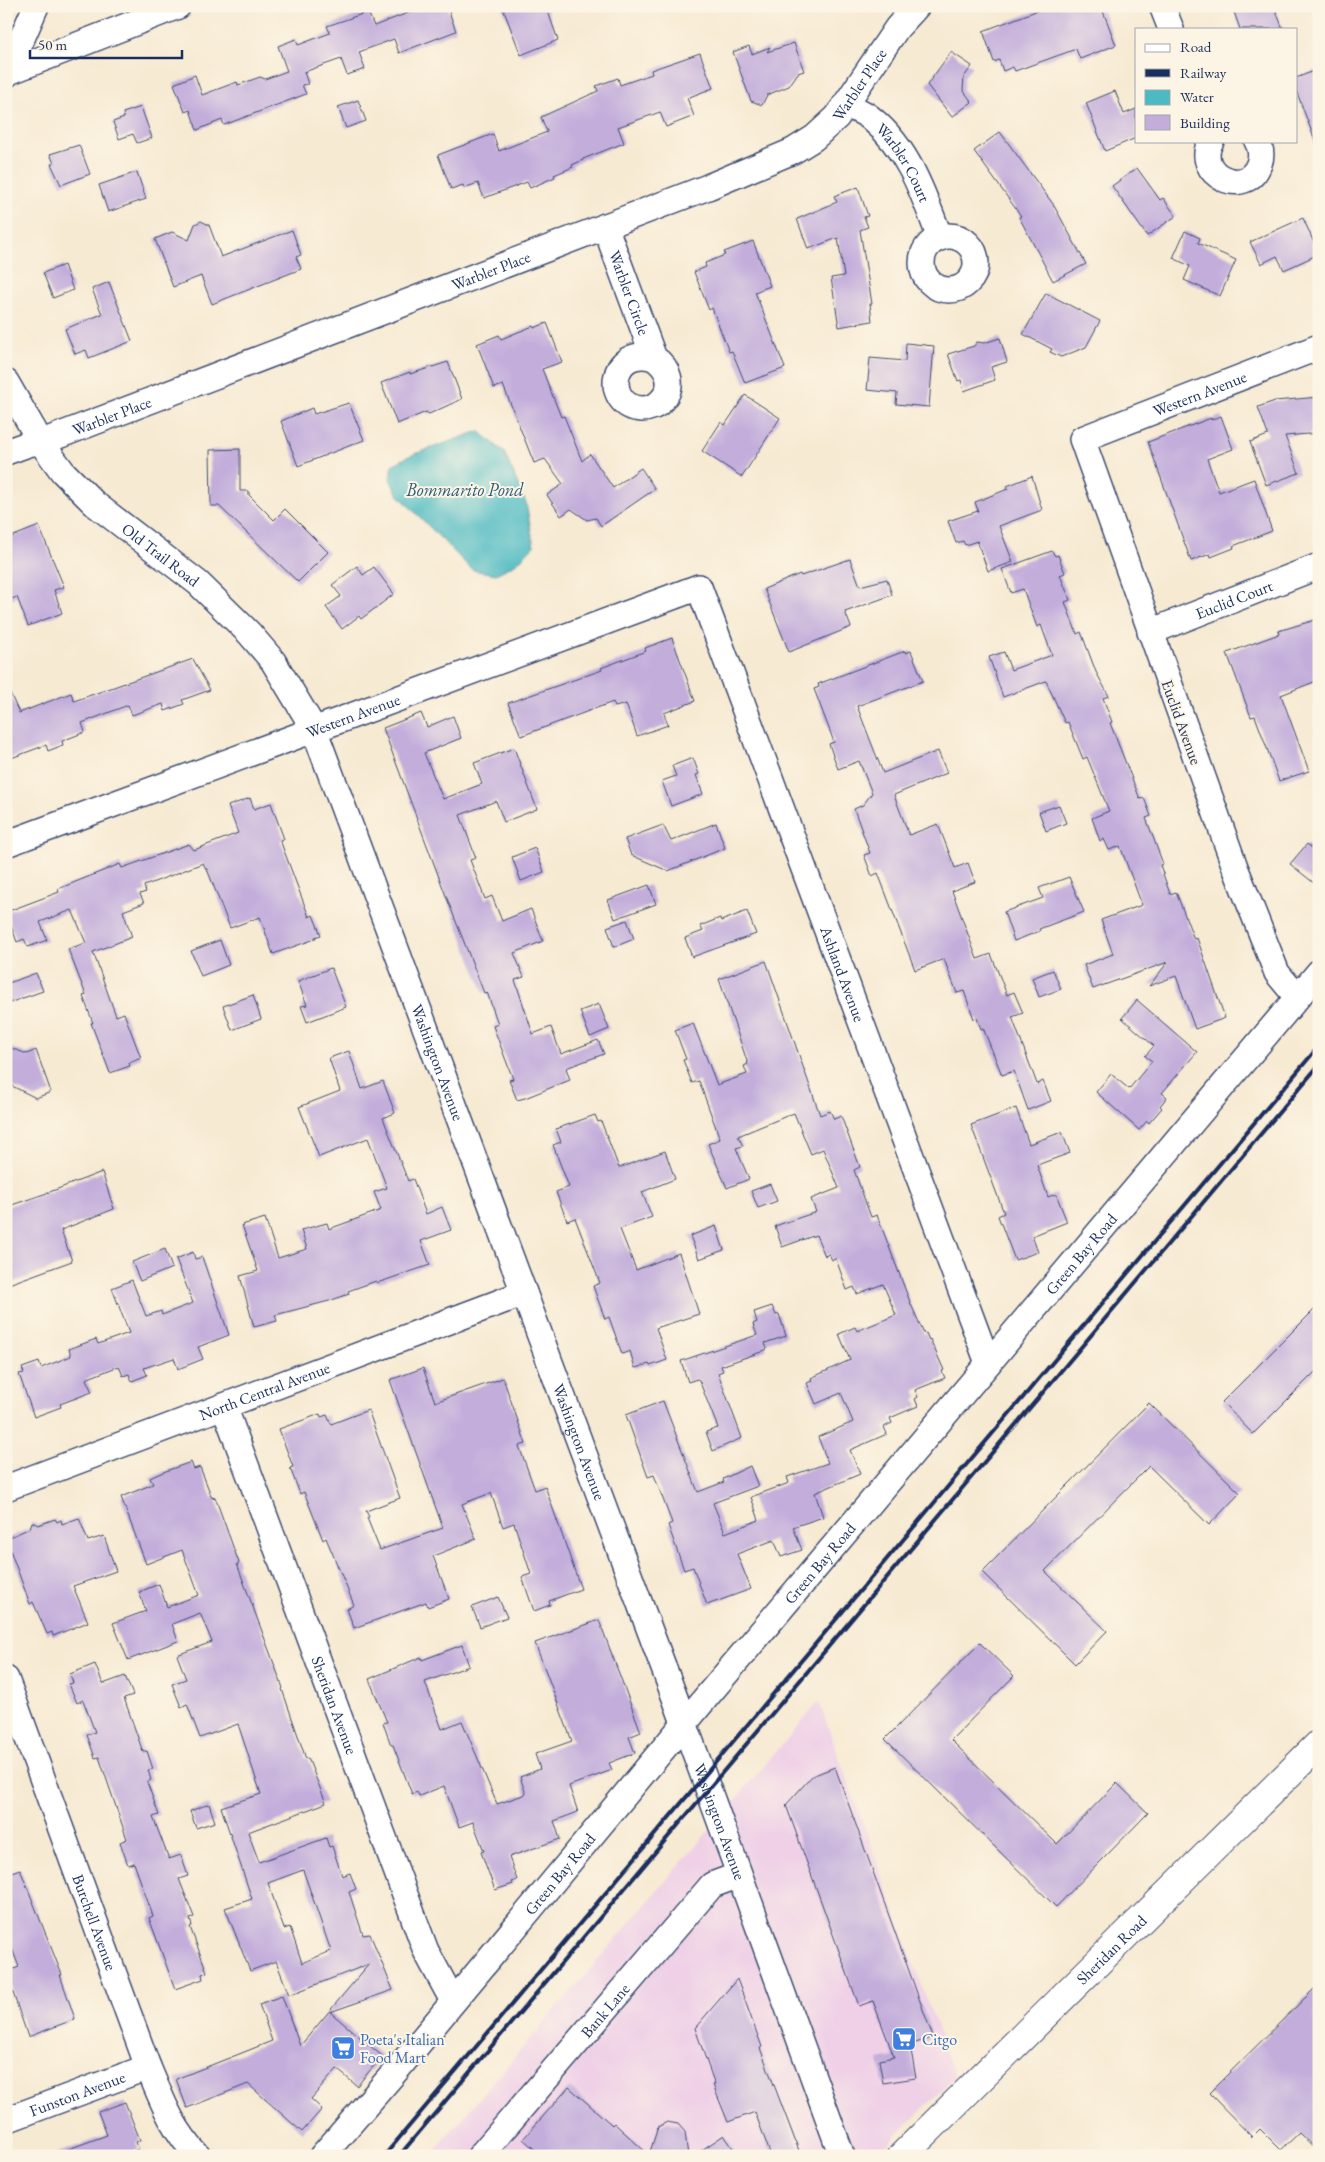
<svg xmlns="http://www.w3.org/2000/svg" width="1325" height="2162" viewBox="0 0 1325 2162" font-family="'EB Garamond',serif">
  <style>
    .built { fill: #efd0e7 }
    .water { fill: #4cbac3; stroke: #347490 }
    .building { fill: #c2addb; fill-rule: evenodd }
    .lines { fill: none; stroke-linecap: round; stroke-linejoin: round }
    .minor-casing { stroke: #3c4b70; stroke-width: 28 }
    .major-casing { stroke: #3c4b70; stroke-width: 30 }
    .minor { stroke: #fff; stroke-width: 25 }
    .major { stroke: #fff; stroke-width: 28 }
    .rail { stroke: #1b2f5e; stroke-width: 4 }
    .labels { text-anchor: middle; stroke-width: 4; stroke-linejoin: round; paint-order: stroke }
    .street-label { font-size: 16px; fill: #1b2f5e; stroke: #fcf5e5 }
    .shop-label { font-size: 16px; fill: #366cbe; stroke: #fcf5e5; text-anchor: start }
    .water-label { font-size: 18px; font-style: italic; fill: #2a597c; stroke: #fcf5e5 }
  </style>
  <rect width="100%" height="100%" fill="#fcf5e5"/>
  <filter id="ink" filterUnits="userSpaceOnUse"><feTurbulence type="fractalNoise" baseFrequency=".02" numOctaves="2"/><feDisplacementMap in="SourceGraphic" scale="10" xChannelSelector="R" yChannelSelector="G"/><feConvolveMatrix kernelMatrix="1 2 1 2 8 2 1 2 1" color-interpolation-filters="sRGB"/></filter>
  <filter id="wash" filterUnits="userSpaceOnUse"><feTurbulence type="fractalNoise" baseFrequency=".0096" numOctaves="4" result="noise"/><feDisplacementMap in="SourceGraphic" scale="20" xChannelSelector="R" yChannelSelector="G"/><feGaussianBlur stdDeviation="1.12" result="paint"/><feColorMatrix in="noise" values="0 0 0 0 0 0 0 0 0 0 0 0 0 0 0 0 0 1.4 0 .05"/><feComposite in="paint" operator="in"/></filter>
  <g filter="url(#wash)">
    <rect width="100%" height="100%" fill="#f7ead3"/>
    <path class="built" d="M819 1702 955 2077 876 2156H430Z"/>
    <path class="water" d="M479 431 504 452 526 503 534 546 517 563 496 574 472 570 398 495 390 479 392 465 409 456Z"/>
    <g id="blocks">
      <path class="building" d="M426 6H447L456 31 399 53 394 39 359 52 365 69 347 75 341 59 304 72 308 84 302 85 306 94 224 125 222 120 197 130 190 110 185 112 174 84 195 75 202 95 237 82 238 85 260 77 265 79 287 71 278 46 296 39 298 45 330 33 327 26 368 12 374 26Z
        M502 6H546L558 40 521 55Z
        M1049 6H1101L1116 45 1080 59 1076 49 1015 71 1013 67 1003 71 999 60 994 62 983 31Z
        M1232 6H1274L1283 29H1240Z
        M794 43 804 71 798 73 789 86 767 95 762 105 751 101 733 52 749 46 752 54 770 47 767 52Z
        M951 52 972 66 964 77 963 90 972 102 952 117 927 85Z
        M700 53 713 88 687 98 694 116 666 127 660 112 618 127 624 143 583 159V160L572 165 573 167 554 175 555 177 530 188 527 182 484 198 478 183 464 188 463 185 451 189 438 155 493 134 499 151 547 132 541 117 598 91 596 86 618 78 620 85 652 74 651 70Z
        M1319 69V145L1317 146 1296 90V78Z
        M1115 91 1124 114 1136 109V138L1105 151 1086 103Z
        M358 100 366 121 346 128 338 107Z
        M141 107 152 138 137 143 133 134 119 139 113 122 124 118 123 113Z
        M1000 132 1053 204 1086 264 1053 281 1019 217 1021 216 974 151Z
        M79 145 90 174 61 185 51 164 54 163 50 154Z
        M1137 168 1160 200 1163 198 1176 216 1147 236 1112 186Z
        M137 172 146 199 108 212 99 185Z
        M858 187 868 216 864 217 868 227 860 230 872 304H870L872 321 839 327 831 278 844 276 838 238 808 249 797 219 837 202 834 196Z
        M1303 218 1319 254 1284 270 1277 256 1261 264 1250 242Z
        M201 221 209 225 221 257 292 230 301 255 296 257 301 269 212 304 201 276 173 287 155 239 172 232 189 240 195 224Z
        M1185 231 1200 238 1198 243 1236 260 1220 296 1184 280 1190 266 1173 258Z
        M753 241 770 286 755 292 785 368 745 383 732 351 729 352 712 308 709 310 694 272 706 267 705 263 725 255 724 252Z
        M64 265 73 290 53 298 43 273Z
        M109 282 132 341 89 358 86 350 75 354 65 329 102 314 92 289Z
        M1046 293 1100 321 1086 347 1061 357 1050 352 1052 349 1023 334Z
        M547 323 562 362 542 369 561 417 564 416 582 461 590 454 613 488 641 468 655 489 601 526 596 518 587 520 571 509 561 516 547 495 563 484 545 459 534 463 503 385 494 388 477 344 499 335 501 339 533 326 534 328Z
        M1000 338 1007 362 991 367 995 380 964 391 961 380 958 381 948 354 974 346 977 342 984 343Z
        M906 343 934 346 929 407 896 404 897 393 867 390 870 358 905 361Z
        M448 362 462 399 429 414 426 412 397 424 381 383 410 372V374Z
        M745 395 780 418 742 477 702 451 721 422 725 425Z
        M1319 397V433L1285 436 1299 473 1266 485 1250 442 1268 435 1258 407 1275 401Z
        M349 403 364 440 298 466 281 421 312 408 314 414Z
        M1221 416 1233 449 1207 459 1219 492 1254 479 1272 531 1233 546 1234 548 1211 557 1210 554 1191 561 1148 442 1211 418V420Z
        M240 449V491H249V495L274 520 285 509 328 552 298 582 219 506H211L210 450Z
        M1032 476 1042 510 999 526 1013 562 988 571 977 541 965 545 963 541 956 543 948 521 978 511 975 502 1008 489 1007 486Z
        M39 526 64 587 54 590 62 613 28 626 17 597 6 601V539Z
        M1052 551 1055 556 1058 555 1065 573 1060 575 1070 600 1065 602 1077 634 1081 632 1096 672 1109 696 1103 698 1112 722 1110 723 1140 799 1144 798 1151 816 1146 818 1163 864 1160 865 1170 894 1176 892 1194 939 1197 938 1225 1018 1195 1029 1176 976 1149 986 1168 962 1093 989 1084 965 1113 954 1101 920 1142 905 1120 846 1109 850 1104 839 1100 841 1092 818 1109 811 1087 757 1083 759 1068 722 1065 723 1046 681 1003 697 989 657 1004 652 1011 670 1052 655 1041 625 1037 627 1023 589 1011 593 1002 569Z
        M850 559 860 586 887 579 892 595 845 612 851 627 789 652 764 589 800 574 801 576Z
        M357 566 363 575 374 567 394 594 361 619 359 616 342 629 326 607 341 596 332 585Z
        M1319 619V680L1281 695 1309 771 1279 781 1255 716 1251 717 1227 653 1279 634 1278 631Z
        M672 638 695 701 664 713 668 725 637 736 626 704 615 707 613 702 521 736 508 703 602 670 601 668 646 651 645 648Z
        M905 651 906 653 911 651 923 681 857 706 883 773 938 751 947 773 894 795 909 835 938 824 955 868 968 863 975 882 952 891 977 959 991 954 1007 995 1014 992 1023 1013 1012 1017 1037 1084 1043 1081 1051 1101 1028 1110 1014 1071 1002 1075 983 1028 981 1029 977 1018 974 1019 964 991 957 993 944 959 915 970 878 873 872 876 864 855 870 853 854 809 863 805 872 793 859 761 838 769 829 744 834 742 814 689 819 687 818 684Z
        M193 659 210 690 182 700 184 704 165 711 163 704 132 715 128 705 82 723 85 732 62 741 63 745 48 751 46 745 6 760V684L19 713 71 693 74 701Z
        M421 713 427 727 453 716 461 738 424 753 443 799 482 784 474 763 514 748 537 809 504 822 496 801 460 815 476 858 470 860 485 899 492 896 502 921 531 909 543 941 514 953 524 977 515 980 533 1034 551 1027 561 1054 598 1040 604 1054 566 1068 570 1080 525 1098 517 1100 509 1080 513 1079 493 1026 498 1024 487 992 484 993 446 896 383 728Z
        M693 758 699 774 696 775 703 794 671 806 662 781 676 776 672 766Z
        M250 798 254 809 271 803 284 839 280 840 309 917 313 915 321 935 315 937V939L273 954 260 917 230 928 207 869H206L203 863 144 886 146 892 140 894 144 903 123 911 132 937 93 952 116 1016 124 1013 141 1058 129 1063 130 1066 110 1073 91 1023H93L83 996 86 995 68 949 86 943 72 910 40 922 47 940 28 947 24 939 17 942 6 912 59 892 58 889 120 864 122 868 189 844 194 850 238 833 228 806Z
        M1059 805 1066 823 1046 831 1039 812Z
        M716 823 725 848 668 871 631 855 625 839 663 825 671 841Z
        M1307 844 1319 854V887L1290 864Z
        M535 848 544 872 521 881 512 857Z
        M1069 877 1084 912 1039 929 1040 931 1014 941 1004 912 1043 898 1039 888Z
        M649 885 656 904 615 919 608 900Z
        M747 911 756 934 692 957 685 938 703 931 700 926 720 918 721 921Z
        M627 920 634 939 614 947 607 927Z
        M220 940 229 965 201 976 191 951Z
        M766 961 820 1115 830 1111 834 1119 841 1116 860 1167 854 1170 871 1217 877 1215 910 1302 924 1334 926 1333 929 1340 930 1339 944 1370 942 1371 945 1378 915 1390 918 1397 915 1399 918 1406 890 1418 892 1423 884 1427 887 1434 850 1450 860 1474 815 1493 823 1517 793 1527 802 1550 781 1557 774 1540 737 1554 751 1589 707 1605 693 1567 684 1570 668 1525 672 1523 654 1475 648 1477 626 1415 663 1401 698 1492 724 1482 723 1479 750 1466 758 1486 713 1503 725 1533 759 1520 751 1497 789 1483 787 1477 828 1463 818 1437 853 1422 841 1393 816 1404 807 1383 812 1381 811 1378 850 1360 839 1334 855 1327 857 1331 896 1315 883 1284 857 1294 854 1287 847 1290 836 1259 832 1260 829 1254 825 1256 816 1235 782 1247 775 1226 816 1212 811 1199 839 1188 823 1149 811 1154 794 1113 738 1136 743 1146 736 1148 749 1179 727 1188 708 1144 720 1139 699 1081 692 1083 683 1060 686 1059 675 1030 693 1023 717 1085 747 1074 744 1066 748 1064 719 979Z
        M331 968 346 1007 307 1022 301 1006 307 1005 298 981Z
        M1053 970 1061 989 1039 997 1032 978Z
        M36 973 43 991 6 1004V984Z
        M253 995 261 1019 232 1030 223 1006Z
        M1137 1000 1197 1052 1162 1093 1167 1097 1160 1106 1162 1108 1149 1123 1147 1121 1139 1130 1096 1092 1111 1074 1129 1089 1152 1061 1145 1056 1154 1046 1122 1018Z
        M599 1004 609 1029 590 1037 580 1011Z
        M6 1046 27 1054 36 1050 51 1092 36 1098 6 1083Z
        M349 1051 362 1089 383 1081 395 1113 383 1118 408 1181 413 1179 426 1214 442 1207 451 1230 421 1241 430 1265 377 1283 376 1281 348 1291 349 1294 329 1301 275 1315 277 1321 254 1327 240 1276 258 1271 242 1225 265 1218 278 1258 307 1249 301 1230 327 1223 329 1229 381 1210 374 1192 387 1188 368 1138 319 1157 299 1107 340 1091 329 1058Z
        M1016 1108 1029 1144 1062 1132 1070 1153 1037 1165 1048 1197 1056 1194 1067 1222 1032 1236 1038 1252 1015 1260 998 1216 1004 1213 971 1125Z
        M595 1115 598 1122 601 1121 619 1168 665 1151 675 1179 642 1192 652 1217 620 1229 636 1270 679 1253 699 1314 656 1328 667 1360 650 1366 649 1364 635 1368 630 1351 622 1354 609 1317 605 1319 593 1286 600 1283 575 1218 567 1221 556 1192 569 1187 553 1145 561 1142 556 1129Z
        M102 1172 114 1209 61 1230 72 1261 6 1285V1207L47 1193Z
        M770 1184 777 1201 758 1208 751 1191Z
        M716 1226 724 1250 699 1259 690 1236Z
        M165 1249 172 1268 140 1281 132 1262Z
        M193 1252 195 1259 202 1257 229 1335 198 1347 203 1359 178 1369 174 1358 144 1368 147 1375 132 1381 129 1374 123 1376 119 1366 86 1379 92 1392 60 1404 61 1407 34 1417 19 1374 24 1373 22 1368 39 1362 41 1368 71 1356 69 1349 96 1339 98 1344 129 1333 112 1288 132 1280 146 1316 161 1311 162 1315 193 1303 176 1259Z
        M1319 1305V1368L1253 1434 1222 1402Z
        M772 1306 776 1315 779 1314 786 1336 765 1343 767 1349 761 1352 721 1366 723 1371 718 1373 742 1438 713 1451 706 1432 718 1428 699 1380 697 1379 688 1382 681 1361 757 1335 753 1324 757 1322 754 1312Z
        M423 1368 435 1402 503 1378 526 1444 519 1446 535 1490 545 1486 581 1589 549 1601 550 1605 534 1611 522 1577 531 1574 514 1523 503 1527 491 1493 462 1504 476 1539 433 1556 449 1599 428 1607 426 1602 354 1628 347 1609 354 1605 326 1538 323 1540 304 1492 300 1494 290 1468 293 1467 279 1429 320 1414 321 1417 327 1415 331 1424 368 1410 400 1498 366 1511 369 1517 367 1518 380 1550 443 1528 390 1380Z
        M1149 1403 1240 1493 1209 1525 1149 1466 1045 1571 1107 1631 1075 1664 982 1572Z
        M191 1462 194 1469 200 1467 212 1498 215 1497 239 1563 237 1564 283 1688 282 1689 306 1759 308 1758 326 1803 248 1832 259 1862 326 1838 329 1847 332 1846 342 1876 350 1873 356 1889 349 1892 363 1935 370 1934 393 1990 330 2012 382 2056 357 2086 337 2069 311 2099 322 2109 302 2132 248 2084 187 2108 176 2079 272 2041 259 2004 282 1996 300 2046 369 1964 289 1995 276 1961 250 1971 225 1908 252 1899 221 1807 261 1794 238 1724 200 1738 187 1704 181 1707 172 1684 186 1679 177 1655 212 1642 200 1613 172 1624 178 1641 128 1660 113 1623 146 1611 139 1592 159 1584 167 1607 199 1595 182 1550 146 1564 121 1497 153 1484 150 1478 163 1472ZM303 1870 331 1951 302 1963 290 1927 284 1929 268 1883Z
        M79 1518 88 1541 104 1536 116 1571 73 1586 88 1622 53 1636 52 1632 47 1634 33 1602 30 1604 6 1539 30 1528 32 1522 38 1525 55 1519 57 1522 61 1520 62 1524Z
        M498 1597 507 1617 480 1627 472 1607Z
        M599 1620 641 1732 629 1737 635 1753 609 1763 612 1770 569 1786 578 1812 554 1821 560 1839 509 1857 517 1880 512 1882 513 1884 495 1890 481 1852 484 1851 473 1822 459 1827 444 1786 419 1796 417 1792 412 1794 393 1745H391L383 1723 387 1722 369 1679 421 1657 422 1660 462 1645 469 1666 425 1682 442 1729 462 1721 497 1804 526 1794 520 1777 540 1769 535 1754 572 1741 535 1643Z
        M980 1643 1014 1676 951 1740 1057 1844 1117 1783 1148 1813 1056 1907 885 1739Z
        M95 1664 103 1684 125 1676 133 1695 124 1698 143 1752 147 1751 153 1769 148 1770 151 1780 147 1782 159 1815 153 1817 169 1859 181 1855 188 1876 179 1879 194 1917 190 1919 192 1926 190 1927 207 1972 202 1974 203 1979 175 1989 149 1918 153 1916 134 1863 128 1865 120 1842 127 1839 99 1757 95 1758 87 1735 95 1732 83 1700 77 1703 69 1684 73 1683 70 1674Z
        M835 1767 933 2037 910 2045 916 2078 883 2083 879 2060 894 2057 873 2001 859 2006 786 1805 812 1776Z
        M209 1804 215 1822 196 1828 190 1811Z
        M20 1869 62 1975H60L75 2019 28 2037 6 1972 19 1967 6 1933V1874Z
        M737 1979 762 2047 760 2048 801 2156H771L755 2112 728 2122 713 2085H715L695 2028Z
        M1319 1984V2152L1299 2133 1281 2150 1260 2129 1252 2137 1209 2093Z
        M569 2087 612 2125 614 2123 649 2155 658 2127 667 2122 678 2124 685 2132 688 2156H542L523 2139Z
        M125 2102 140 2140 136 2142 139 2149 121 2156H55V2154L107 2135 98 2112Z
        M724 2135 738 2156H693Z"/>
    </g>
  </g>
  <g filter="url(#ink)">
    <use href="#blocks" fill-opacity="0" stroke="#3c4b70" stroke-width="1"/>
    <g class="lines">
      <defs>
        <g id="minor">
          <path d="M1162 6 1171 29"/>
          <path d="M6 73 178 6"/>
          <path d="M6 75 36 6"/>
          <path id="s1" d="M846 105C855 109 866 113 873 120 909 150 924 196 940 238"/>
          <path d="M1211 141C1192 174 1246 200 1259 164 1262 156 1261 148 1257 141"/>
          <path id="s2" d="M605 226 654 358C669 368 675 386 662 400 657 406 649 409 642 409 602 407 610 344 654 358"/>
          <circle cx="949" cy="263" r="27"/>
          <path id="s3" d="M6 382 40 441 63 472 95 504 198 583 249 633 273 661 314 729 675 1698 842 2156"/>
          <path id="s4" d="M6 452 28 444 50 439 708 187 793 151 814 138 837 117 897 28 917 6"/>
          <path id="s5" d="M1150 632 1319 566"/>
          <path id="s6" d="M6 844 699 587 988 1363"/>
          <path id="s7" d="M1297 997 1277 973 1235 867 1082 439 1319 347"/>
          <path id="s8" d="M224 1406 426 1951 453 2001"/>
          <path id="s9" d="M6 1488 524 1293"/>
          <path id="s10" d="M6 1679 148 2067C163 2102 171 2127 198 2156"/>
          <path id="s11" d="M6 2120 148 2067"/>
          <path id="s12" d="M322 2156 395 2072 708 1695 1319 972"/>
          <path id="s13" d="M480 2156 712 1885 739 1875"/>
        </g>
        <g id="major">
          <path id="s14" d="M902 2156 1319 1744"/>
        </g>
      </defs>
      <use href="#minor" class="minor-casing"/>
      <use href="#major" class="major-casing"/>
      <use href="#minor" class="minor"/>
      <use href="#major" class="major"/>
      <path class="rail" d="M384 2156 1319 1046
        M399 2156 1319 1065"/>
    </g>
  </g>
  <defs>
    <symbol id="supermarket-square" viewBox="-11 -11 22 22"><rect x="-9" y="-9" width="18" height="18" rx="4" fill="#3f7fe0" stroke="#fcf5e5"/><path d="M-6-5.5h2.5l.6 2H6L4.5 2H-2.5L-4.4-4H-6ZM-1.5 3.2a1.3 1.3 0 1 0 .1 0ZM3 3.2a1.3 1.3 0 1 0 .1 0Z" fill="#fff"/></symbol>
  </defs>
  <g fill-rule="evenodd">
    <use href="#supermarket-square" x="890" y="2025" width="28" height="28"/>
    <use href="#supermarket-square" x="329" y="2034" width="28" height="28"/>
  </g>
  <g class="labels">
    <g class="street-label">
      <text dy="6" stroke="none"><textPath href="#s4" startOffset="938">Warbler Place</textPath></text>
      <text dy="6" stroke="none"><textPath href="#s1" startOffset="84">Warbler Court</textPath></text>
      <text dy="6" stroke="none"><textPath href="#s4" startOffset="518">Warbler Place</textPath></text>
      <text dy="6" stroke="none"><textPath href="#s2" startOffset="71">Warbler Circle</textPath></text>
      <text dy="6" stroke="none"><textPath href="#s7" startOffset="726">Western Avenue</textPath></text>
      <text dy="6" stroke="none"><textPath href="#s4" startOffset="112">Warbler Place</textPath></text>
      <text dy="6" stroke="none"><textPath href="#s3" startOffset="235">Old Trail Road</textPath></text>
      <text dy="6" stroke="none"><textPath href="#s5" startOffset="90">Euclid Court</textPath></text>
      <text dy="6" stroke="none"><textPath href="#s6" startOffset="370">Western Avenue</textPath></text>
      <text transform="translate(1182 722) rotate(70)" y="6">Euclid Avenue</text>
      <text dy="6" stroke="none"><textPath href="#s6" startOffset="1152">Ashland Avenue</textPath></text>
      <text dy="6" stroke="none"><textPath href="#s3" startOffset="825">Washington Avenue</textPath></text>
      <text dy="6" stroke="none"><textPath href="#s12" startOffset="1179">Green Bay Road</textPath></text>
      <text dy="6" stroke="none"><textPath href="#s9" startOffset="276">North Central Avenue</textPath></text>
      <text dy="6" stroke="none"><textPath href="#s3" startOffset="1230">Washington Avenue</textPath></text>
      <text dy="6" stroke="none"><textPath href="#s12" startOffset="774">Green Bay Road</textPath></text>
      <text dy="6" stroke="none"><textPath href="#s8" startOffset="319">Sheridan Avenue</textPath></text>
      <text dy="6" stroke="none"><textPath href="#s3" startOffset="1635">Washington Avenue</textPath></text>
      <text dy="6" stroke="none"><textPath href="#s12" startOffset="369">Green Bay Road</textPath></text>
      <text dy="6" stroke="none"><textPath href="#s10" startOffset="259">Burchell Avenue</textPath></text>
      <text dy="6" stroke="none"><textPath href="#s14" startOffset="294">Sheridan Road</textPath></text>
      <text dy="6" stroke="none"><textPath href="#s13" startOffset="192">Bank Lane</textPath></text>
      <text dy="6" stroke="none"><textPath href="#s11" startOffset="76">Funston Avenue</textPath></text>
    </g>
    <g class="shop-label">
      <text x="360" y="2045">Poeta's Italian<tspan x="360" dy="18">Food Mart</tspan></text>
      <text x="922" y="2045">Citgo</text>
    </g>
    <g class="water-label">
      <text x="465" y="496">Bommarito Pond</text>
    </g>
  </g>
  <rect width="1325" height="2162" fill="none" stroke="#fcf5e5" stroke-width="25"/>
  <rect x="1135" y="28" width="162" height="115" fill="#fcf5e5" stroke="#a2a6af"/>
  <rect x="1145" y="44" width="25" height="8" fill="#ffffff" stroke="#a2a6af"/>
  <text x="1180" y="52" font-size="15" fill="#1b2f5e">Road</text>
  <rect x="1145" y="69" width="25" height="8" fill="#1b2f5e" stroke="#a2a6af"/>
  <text x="1180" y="78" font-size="15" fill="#1b2f5e">Railway</text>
  <rect x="1145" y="90" width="25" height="15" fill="#4cbac3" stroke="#a2a6af"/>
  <text x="1180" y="102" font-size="15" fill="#1b2f5e">Water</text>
  <rect x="1145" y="115" width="25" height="15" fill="#c2addb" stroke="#a2a6af"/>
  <text x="1180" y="128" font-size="15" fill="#1b2f5e">Building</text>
  <path d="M30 50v8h152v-8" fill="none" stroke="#1b2f5e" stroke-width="2.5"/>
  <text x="38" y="50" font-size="15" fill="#1b2f5e" stroke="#fcf5e5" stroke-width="4" paint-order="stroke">50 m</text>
</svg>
